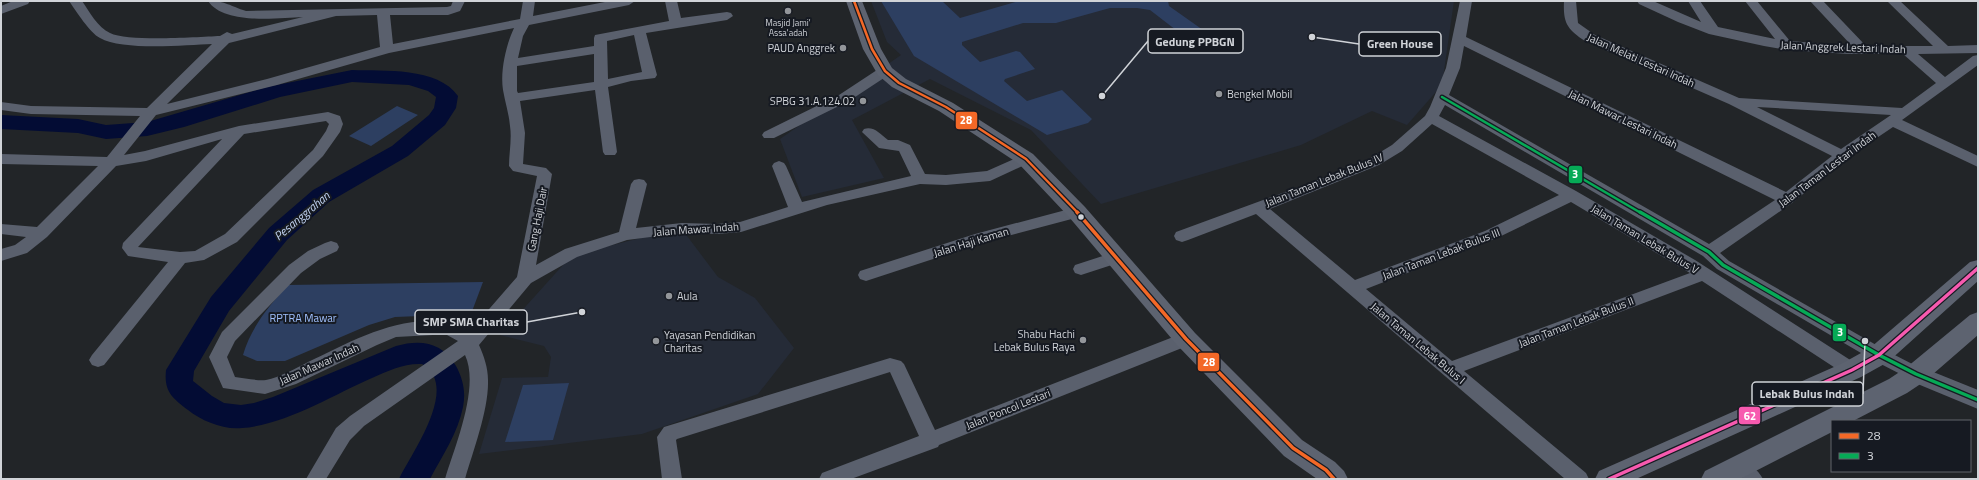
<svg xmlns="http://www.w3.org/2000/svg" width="1979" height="480" viewBox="0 0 1979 480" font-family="'Titillium Web',sans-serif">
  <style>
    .built { fill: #252b37 }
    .green { fill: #2d3f61 }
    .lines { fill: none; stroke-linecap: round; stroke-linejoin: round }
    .river { fill: #030c34; fill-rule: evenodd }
    .minor { fill: #5a606d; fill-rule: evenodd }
    .tertiary { fill: #5a606d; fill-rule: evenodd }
    .secondary { fill: #5d6370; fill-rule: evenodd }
    .bus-1-far1-casing { stroke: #161a22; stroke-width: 5 }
    .bus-1-casing { stroke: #161a22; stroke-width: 6 }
    .bus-2-far1-casing { stroke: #161a22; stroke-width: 5 }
    .bus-2-casing { stroke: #161a22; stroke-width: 6 }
    .bus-3-casing { stroke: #161a22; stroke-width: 6 }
    .bus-1-far1 { stroke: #f36827; stroke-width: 2.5 }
    .bus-1 { stroke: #f36827; stroke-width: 3.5 }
    .bus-2-far1 { stroke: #06aa56; stroke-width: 2.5 }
    .bus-2 { stroke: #06aa56; stroke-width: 3.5 }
    .bus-3 { stroke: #f75aaf; stroke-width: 3.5 }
    .poi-dot { fill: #93969a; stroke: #161a22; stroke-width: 1.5 }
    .bus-dot { fill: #d0d3d8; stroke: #161a22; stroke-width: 1.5 }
    .labels { text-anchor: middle; stroke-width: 4; stroke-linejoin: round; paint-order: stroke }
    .far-poi-label { font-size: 9px; fill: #d0d3d8; stroke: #161a22 }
    .street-label { font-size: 11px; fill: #d0d3d8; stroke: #161a22 }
    .poi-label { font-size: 11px; fill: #d0d3d8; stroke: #161a22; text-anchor: end }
    .park-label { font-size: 11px; fill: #a0c0fd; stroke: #161a22 }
    .water-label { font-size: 12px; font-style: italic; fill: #c2d3f2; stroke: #161a22 }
    .leader { fill: none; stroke: #d0d3d8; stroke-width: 1.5 }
    .callout-dot { fill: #d0d3d8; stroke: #161a22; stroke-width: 1.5 }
    .callout { fill: #161a22; stroke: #d0d3d8; stroke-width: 1.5 }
    .callout-label { font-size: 12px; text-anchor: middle; font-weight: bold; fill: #d0d3d8 }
    .line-badge { stroke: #161a22; stroke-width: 1.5 }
    .badge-label { font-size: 11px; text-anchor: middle; font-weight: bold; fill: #fff }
  </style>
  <rect width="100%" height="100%" fill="#222528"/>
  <path class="built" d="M871 1H1454L1442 85 1407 125 1372 111 1301 145 1101 204 1031 130 930 79 852 120 884 178 802 197 780 139 901 55 887 42Z
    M681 228 718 277 755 298 794 348 758 394 642 434 479 454 502 378 548 377 551 357 544 346 500 335 572 255Z"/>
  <path class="green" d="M881 1H942L960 18 1019 1H1168L1169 6 1203 30 1199 35 1185 37 1150 10 1137 8H1110L1056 23H1023L962 42V45L980 62 1016 51 1020 52 1035 69 1005 79 1004 81 1027 101 1062 90 1092 119 1088 123 1047 135 914 56Z
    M397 106 418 115 371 146 349 136Z
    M483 282 471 314 395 317 369 325 285 361H257L243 355C251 327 269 306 288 285Z
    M569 383 553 440 505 442 523 385Z"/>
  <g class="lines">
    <path class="river" d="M352 70C383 71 438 67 458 96L456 108 445 125 408 156 329 202 287 240 229 311 194 371 193 381 212 396 224 403 241 405 254 403 273 397 396 346C421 339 442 342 456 366 463 379 466 392 463 407 458 433 442 456 430 479H399C411 454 461 386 422 364 404 363 388 371 372 378 333 395 285 425 242 428 223 430 202 421 188 410 171 397 164 391 166 370L211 297 269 228 313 190 392 146 429 115 434 108 436 97 428 91 409 85 352 82 280 97 184 127 147 136 106 139 78 133 1 129V115L78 119 106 125 147 122 267 87Z"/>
    <path class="minor" d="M13 1H30L28 4 1 14V6Z
      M69 1H82C89 11 98 28 110 33 128 42 197 37 220 36L227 32 232 34 303 17C277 18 224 25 208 1 226 1 230 6 246 11L447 7 451 6 453 1H465L460 11 448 15H390L393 44 520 19 523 1H535L533 16 610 1H635L629 5 529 25 523 36 518 58 594 46V38L595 35 669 21 665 1H677L681 18 727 12 731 13 733 16 727 20 646 33 657 75 655 78 631 81 608 87 617 152 615 155H605L603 152 595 90 520 101 525 133 523 164 546 168 552 174 536 265 565 249 619 232 631 184 634 180 639 179 644 180 647 184 636 228 682 223 717 224 740 222 788 207 772 166 774 163 779 161 784 163 786 166 802 202 911 176 899 151 879 148 862 132 864 129C874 126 880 134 888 140H898L910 145 925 174 946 175 987 171 1021 156 1026 154 1031 156 1033 159 1031 162 990 181 946 185 920 184 827 205 741 232 717 234 682 233 627 240 577 257 531 283 479 345C484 356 488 368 488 380 489 409 473 451 465 479H445C455 446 480 387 465 355L364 426 350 440 326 479H306L336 428 350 416 458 341 447 335H433L396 337 377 345 296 384 265 394 223 388 209 357 222 332 289 265 308 251 325 243 331 241 337 243 339 247 337 251 320 259 301 273 235 341 227 357 235 377C245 378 257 381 266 380 280 377 295 369 308 362 357 339 415 304 470 331L517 277 537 176 513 171 509 166C509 153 512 139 510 126 509 114 505 102 503 90 500 71 506 45 514 28L389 53 277 85 156 115 124 155 145 151 239 126 328 112 340 116 343 124 340 132 323 156 237 242 204 260 185 263 104 365 98 367 92 365 89 360 92 355 168 262 128 256 122 248 123 243 222 139 146 161 116 166 47 237 27 253 1 261V249L15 245 26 237 1 234V224L37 227 98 166 1 164V154L107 157 140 116 31 114 1 110V102L31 106 147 108 212 44C186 45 122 51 100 38 90 33 76 11 69 1ZM377 15 380 47 267 79 167 104 229 43 336 16ZM634 35 642 72 608 79 607 41ZM594 54V82L518 93 517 91V66ZM326 121 329 124 326 131 313 150 225 234 195 251 180 252 138 247 244 134Z
      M1460 1H1472L1466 37 1786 192 1832 156 1729 104 1585 41C1567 29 1563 23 1564 1H1576L1578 23 1595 35 1739 98 1902 108 1936 83 1903 54H1849L1787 50 1764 46 1709 34 1678 22 1639 4 1637 1H1653L1701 22 1688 1H1700L1718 27 1775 39 1745 1H1757L1790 41 1852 46 1810 1H1823L1866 46H1933L1887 1H1900L1948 46 1978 45V53L1918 54 1945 77 1973 56 1978 55V65L1902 120 1978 156V167L1893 127 1847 158 1792 203 1720 253 1729 261 1885 350 1922 369 1925 374 1922 379 1916 381 1910 379 1873 360 1717 269 1703 256 1445 105 1439 116 1576 191 1695 260 1858 365 1861 370 1858 375 1852 377 1846 375 1702 281 1464 371 1586 473 1589 479H1565L1256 214 1188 240 1182 242 1176 240 1174 236 1176 232 1329 176 1369 159 1392 145 1425 116 1430 107 1446 68ZM1464 46 1775 200 1709 244 1449 95 1460 68ZM1757 107 1891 115 1841 149ZM1432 124 1559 195 1485 231 1355 280 1270 209 1379 165 1402 151ZM1571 202 1690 273 1452 361 1366 289 1497 238Z
      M885 67 890 68 892 71 890 74 849 101 774 138H764L762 135 764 132 839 95 880 68Z
      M1077 207 1083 208 1085 212 1083 216 985 242 866 281 860 279 858 275 860 271 975 234Z
      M1115 252 1121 254 1123 258 1121 262 1081 275 1075 273 1073 269 1075 265Z
      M1186 332 1192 334 1195 339 1192 344 939 445 938 447 851 479H819L822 473 919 436 890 372 677 439 676 440 682 479H662L657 437 664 427 890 358 901 361 904 364 935 430Z
      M1737 459C1747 462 1758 469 1763 479 1748 479 1735 480 1727 467L1730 461Z"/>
    <path class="tertiary" d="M1916 365 1978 390V409L1908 380 1905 374 1908 368Z"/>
    <path class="secondary" d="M846 1H862L881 49 892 68 906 79 953 103 1033 154 1085 207 1195 333 1302 440 1335 462 1344 471 1348 479H1317L1284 456 1177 345 1069 217 1019 164 939 111 892 87 878 75 863 49Z
      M1978 260V281L1888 362 1861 377 1636 479H1595L1599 471 1843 363 1870 348 1970 262Z
      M1978 312V335L1925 381 1907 393 1853 421H1832V432L1740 479H1701L1705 471 1889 379 1907 367 1970 315Z"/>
    <defs>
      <path id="bus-1-far1" d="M854 1 872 49 885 71 899 83 946 107 1026 159 1078 213"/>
      <path id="bus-1" d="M1077 212 1186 339 1293 448 1326 470 1334 479"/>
      <path id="bus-2-far1" d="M1442 97 1641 213"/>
      <path id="bus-2" d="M1640 212 1709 252 1723 265 1879 355 1916 374 1978 400"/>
      <path id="bus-3" d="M1609 479 1852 370 1879 355 1978 268"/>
    </defs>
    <use href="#bus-1-far1" class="bus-1-far1-casing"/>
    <use href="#bus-1" class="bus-1-casing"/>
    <use href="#bus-2-far1" class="bus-2-far1-casing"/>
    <use href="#bus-2" class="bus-2-casing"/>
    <use href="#bus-3" class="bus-3-casing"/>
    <use href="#bus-1-far1" class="bus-1-far1"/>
    <use href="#bus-1" class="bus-1"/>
    <use href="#bus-2-far1" class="bus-2-far1"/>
    <use href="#bus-2" class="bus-2"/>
    <use href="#bus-3" class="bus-3"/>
  </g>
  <g class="poi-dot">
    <circle cx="788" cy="11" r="4"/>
    <circle cx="843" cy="48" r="4"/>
    <circle cx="1219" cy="94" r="4"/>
    <circle cx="863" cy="101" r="4"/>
    <circle cx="669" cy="296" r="4"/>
    <circle cx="1083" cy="340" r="4"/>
    <circle cx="656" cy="341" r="4"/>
  </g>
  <circle class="bus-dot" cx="1081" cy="217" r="3.5"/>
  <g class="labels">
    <g class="far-poi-label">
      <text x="788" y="26">Masjid Jami'<tspan x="788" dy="10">Assa'adah</tspan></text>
    </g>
    <g class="street-label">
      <text transform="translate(1843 47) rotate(2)" y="4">Jalan Anggrek Lestari Indah</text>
      <text transform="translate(1641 60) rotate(24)" y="4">Jalan Melati Lestari Indah</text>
      <text transform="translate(1623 119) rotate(26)" y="4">Jalan Mawar Lestari Indah</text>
      <text transform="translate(1827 169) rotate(-37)" y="4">Jalan Taman Lestari Indah</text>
      <text transform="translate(1324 180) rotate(-22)" y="4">Jalan Taman Lebak Bulus IV</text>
      <text transform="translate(537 219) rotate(-79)" y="4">Gang Haji Dair</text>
      <text transform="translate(696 229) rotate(-4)" y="4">Jalan Mawar Indah</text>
      <text transform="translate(1645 239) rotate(31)" y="4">Jalan Taman Lebak Bulus V</text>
      <text transform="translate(971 242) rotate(-17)" y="4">Jalan Haji Kaman</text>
      <text transform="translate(1441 254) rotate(-21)" y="4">Jalan Taman Lebak Bulus III</text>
      <text transform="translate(1576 322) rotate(-21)" y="4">Jalan Taman Lebak Bulus II</text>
      <text transform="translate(1418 343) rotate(40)" y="4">Jalan Taman Lebak Bulus I</text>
      <text transform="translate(319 364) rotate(-24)" y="4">Jalan Mawar Indah</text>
      <text transform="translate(1008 409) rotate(-22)" y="4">Jalan Poncol Lestari</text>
    </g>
    <g class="poi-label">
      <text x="835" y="52">PAUD Anggrek</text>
      <text x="1227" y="98" text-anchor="start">Bengkel Mobil</text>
      <text x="855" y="105">SPBG 31.A.124.02</text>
      <text x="677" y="300" text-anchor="start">Aula</text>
      <text x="1075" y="338">Shabu Hachi<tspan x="1075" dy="13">Lebak Bulus Raya</tspan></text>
      <text x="664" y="339" text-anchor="start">Yayasan Pendidikan<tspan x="664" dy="13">Charitas</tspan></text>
    </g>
    <g class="park-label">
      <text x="303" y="322">RPTRA Mawar</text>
    </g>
    <g class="water-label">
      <text transform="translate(302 216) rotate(-40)" y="4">Pesanggrahan</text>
    </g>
  </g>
  <path class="leader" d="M1102 96L1148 41M1312 37L1359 44M582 312L527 322M1865 341L1863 394"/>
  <g class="callout-dot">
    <circle cx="1102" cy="96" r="4"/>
    <circle cx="1312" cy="37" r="4"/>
    <circle cx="582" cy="312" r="4"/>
    <circle cx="1865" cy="341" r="4"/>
  </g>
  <g class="callout">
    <rect x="1148" y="29" width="95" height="24" rx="4"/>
    <rect x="1359" y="32" width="82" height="24" rx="4"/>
    <rect x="415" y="310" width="112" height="24" rx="4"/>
    <rect x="1752" y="382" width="111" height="24" rx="4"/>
  </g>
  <g class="callout-label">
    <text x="1195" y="46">Gedung PPBGN</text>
    <text x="1400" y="48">Green House</text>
    <text x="471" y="326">SMP SMA Charitas</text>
    <text x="1807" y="398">Lebak Bulus Indah</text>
  </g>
  <g class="line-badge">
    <rect x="955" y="111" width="23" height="19" rx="4" fill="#f36827"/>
    <rect x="1568" y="165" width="15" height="19" rx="4" fill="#06aa56"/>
    <rect x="1832" y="323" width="15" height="19" rx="4" fill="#06aa56"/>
    <rect x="1197" y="352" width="23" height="20" rx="4" fill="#f36827"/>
    <rect x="1738" y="406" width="23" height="19" rx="4" fill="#f75aaf"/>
  </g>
  <g class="badge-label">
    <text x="966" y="124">28</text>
    <text x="1575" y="178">3</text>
    <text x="1840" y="336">3</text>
    <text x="1209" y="366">28</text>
    <text x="1750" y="420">62</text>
  </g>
  <rect width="1979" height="480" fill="none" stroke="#d0d3d8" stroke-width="4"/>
  <rect x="1831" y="420" width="140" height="52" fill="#161a22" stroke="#60646b"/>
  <rect x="1839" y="433" width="20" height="6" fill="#f36827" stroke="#60646b"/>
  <text x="1867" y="440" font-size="12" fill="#d0d3d8">28</text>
  <rect x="1839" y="453" width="20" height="6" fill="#06aa56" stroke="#60646b"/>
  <text x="1867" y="460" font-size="12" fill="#d0d3d8">3</text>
</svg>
